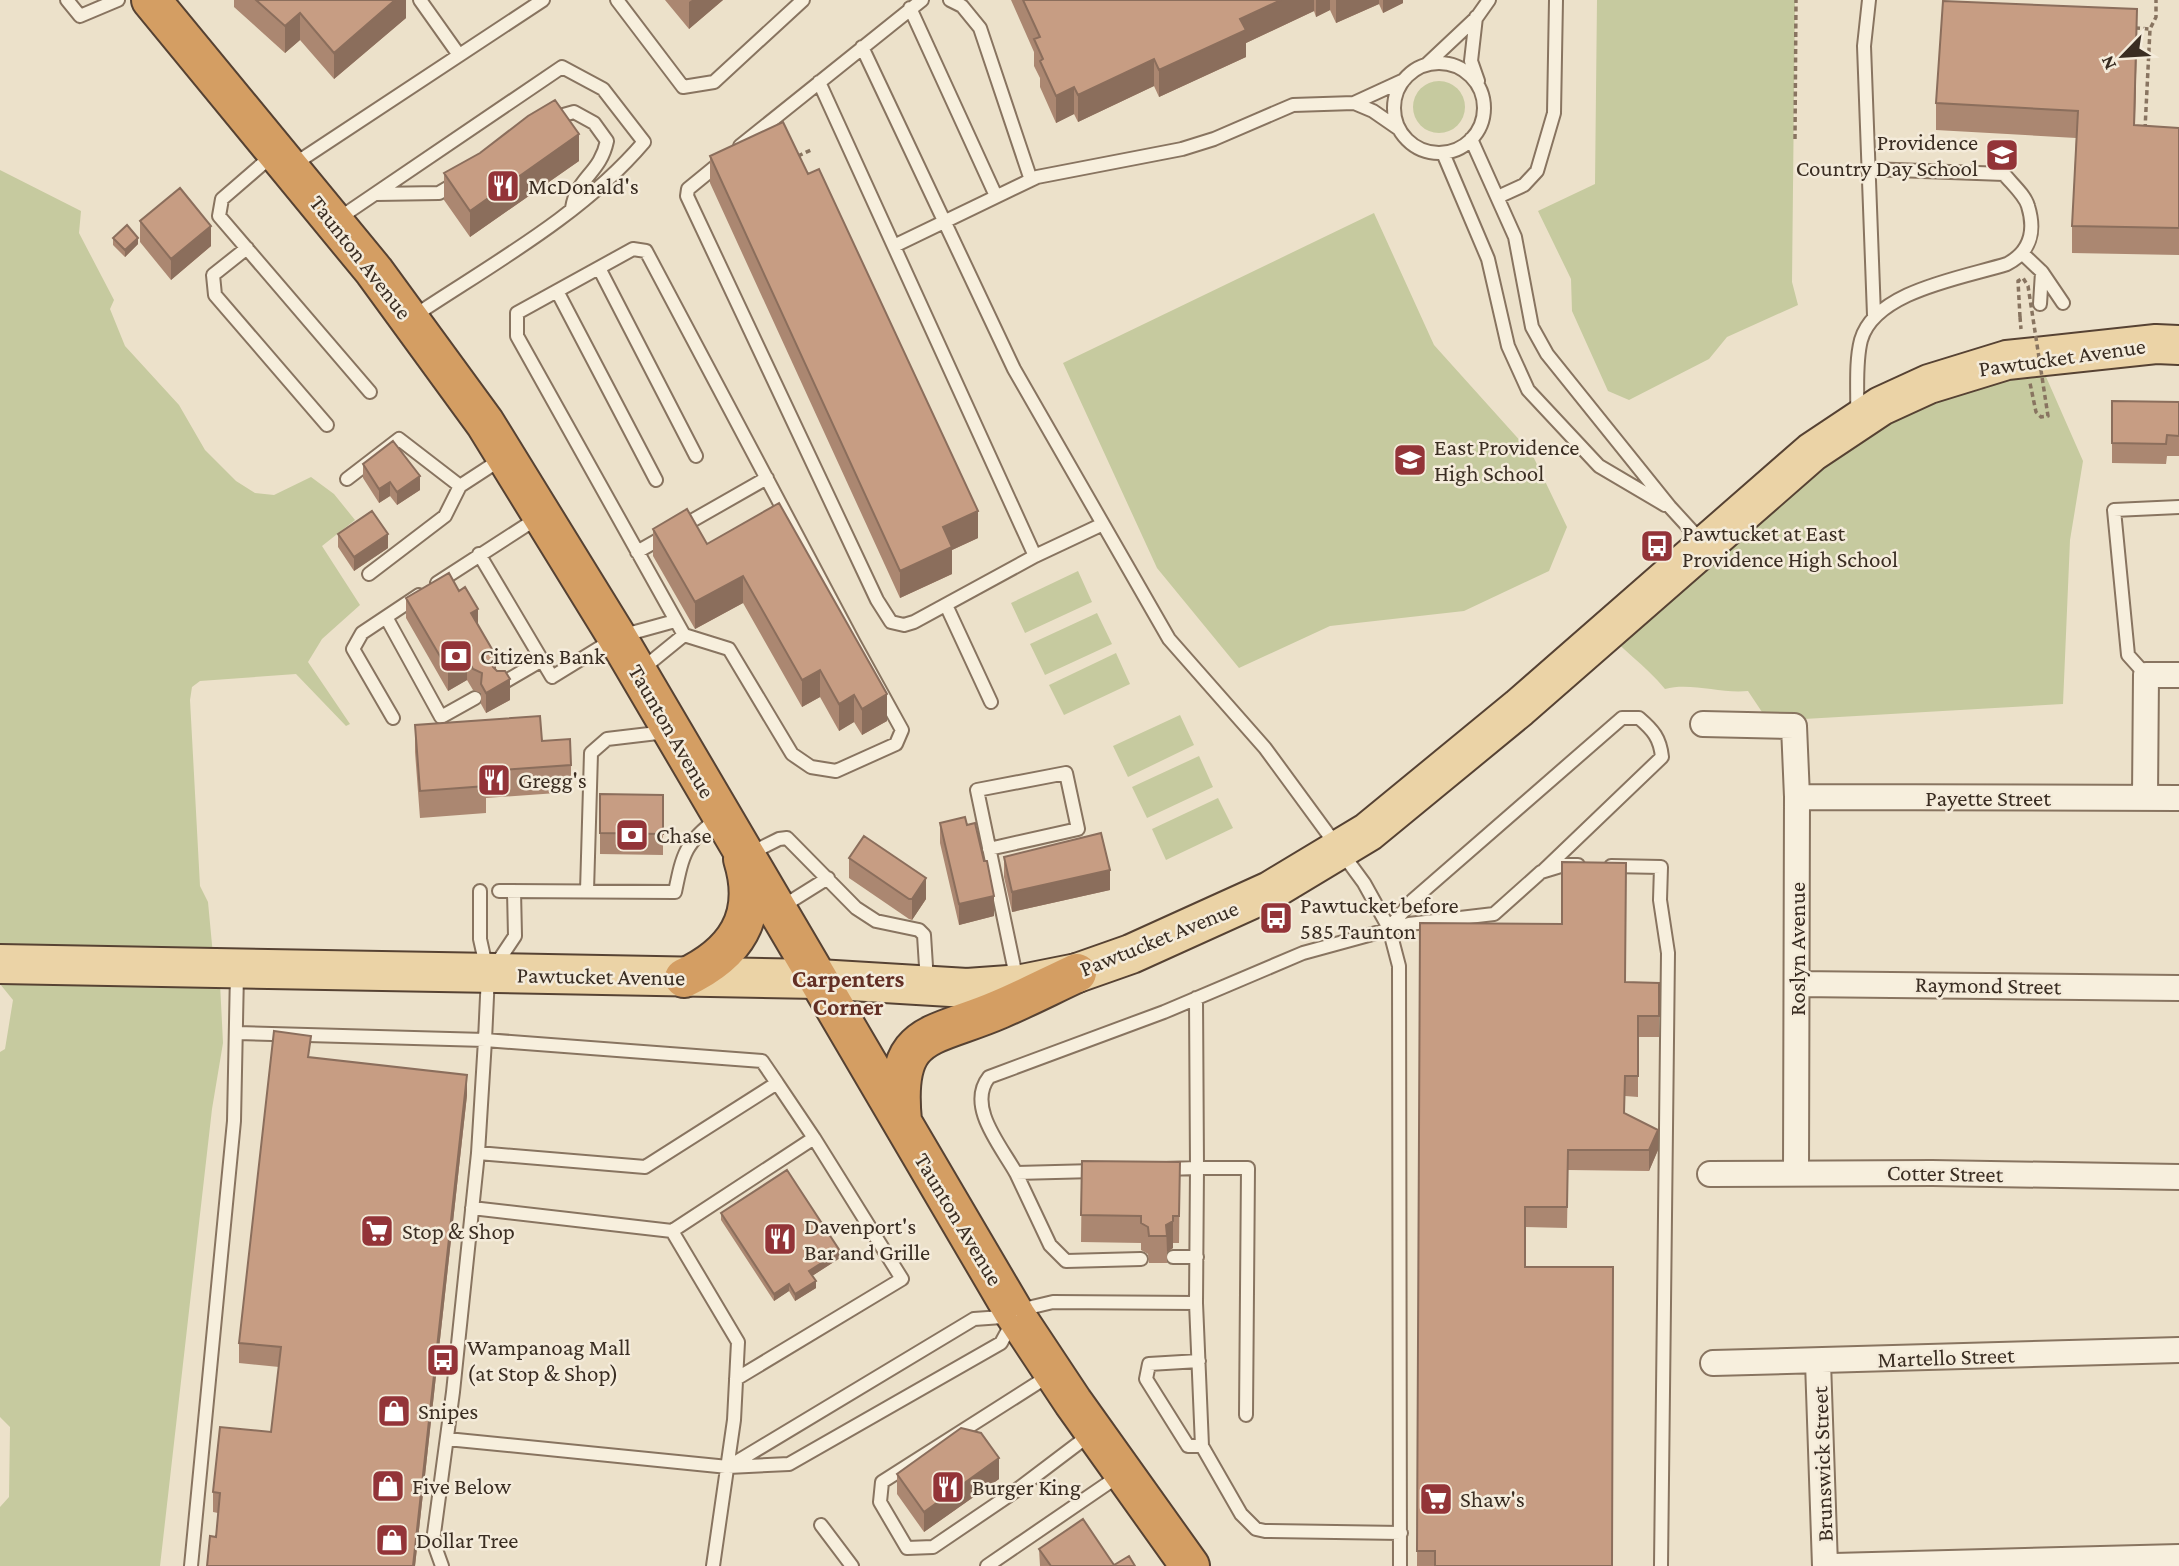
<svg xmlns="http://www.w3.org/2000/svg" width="2179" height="1566" viewBox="0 0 2179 1566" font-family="'Crimson Pro',serif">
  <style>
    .green { fill: #c6ca9f }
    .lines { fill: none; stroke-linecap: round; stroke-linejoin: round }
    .lane-casing { stroke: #887460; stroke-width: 16 }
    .street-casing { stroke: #887460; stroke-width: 28 }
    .primary-casing { stroke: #564233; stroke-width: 42 }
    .highway-casing { stroke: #564233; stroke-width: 42 }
    .path { stroke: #887460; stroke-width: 3.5; stroke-dasharray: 5 3.5; stroke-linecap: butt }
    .lane { stroke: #f7efdd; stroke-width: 12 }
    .street { stroke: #f7efdd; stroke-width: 24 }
    .primary { stroke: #ebd3a6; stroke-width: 38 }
    .highway { stroke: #d49e63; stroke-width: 38 }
    .path-bridge { stroke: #887460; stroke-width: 3.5; stroke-dasharray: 5 3.5; stroke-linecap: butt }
    .wall { fill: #ab8771 }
    .shaded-wall { fill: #8b6e5c }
    .building { fill: #c79d83; stroke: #8b6e5c; stroke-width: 2 }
    .labels { text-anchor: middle; stroke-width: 5; stroke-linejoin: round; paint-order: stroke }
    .poi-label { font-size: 23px; fill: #3a2d22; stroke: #f4ebda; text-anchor: start }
    .street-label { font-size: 23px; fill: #3a2d22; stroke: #f4ebda }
    .neighbourhood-label { font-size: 24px; font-weight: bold; fill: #632f24; stroke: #f4ebda }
  </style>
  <rect width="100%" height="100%" fill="#ece1ca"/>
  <path class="green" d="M1597 0H1795L1792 282 1798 305 1727 337 1709 359 1629 400 1608 391 1572 311 1571 279 1538 211 1595 184Z
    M1413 107a26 26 0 1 1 52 0a26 26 0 1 1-52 0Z
    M0 170 81 211 79 233 114 300 110 309 125 346 179 405 205 450 236 481 255 493 274 495 311 477 334 494 355 520 322 546 360 605 322 639 308 662 350 724 346 726 296 674 200 681 192 687 190 700 200 886 208 902 214 966 220 983 223 1043 212 1109 160 1566H0V1507L9 1497 10 1427 0 1417V1052L5 1049 13 1000 0 984Z
    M1374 213 1434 345 1532 454 1567 527 1549 571 1464 611 1330 626 1239 668 1157 568 1063 363Z
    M2036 354 2083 461 2070 540 2063 704 1768 721 1748 691C1721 694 1691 682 1665 689 1645 665 1621 649 1601 626L1803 460Z
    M1078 571 1092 602 1025 633 1011 603Z
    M1097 613 1112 644 1045 675 1030 644Z
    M1116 653 1130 684 1064 715 1049 685Z
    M1180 715 1194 745 1128 777 1113 746Z
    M1199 756 1213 787 1147 818 1132 787Z
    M1218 798 1233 828 1166 860 1152 829Z"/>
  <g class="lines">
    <defs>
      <path id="lane" d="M67 0 80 16 118 0
        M420 0 459 55
        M617 0 683 87 714 82 803 0
        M950 0 962 6 980 28 1031 180
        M1869 0 1864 46 1874 315
        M910 8 996 196
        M1476 17 1471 61 1478 81
        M862 47 1014 369 1169 639 1265 748 1364 883 1389 928 1399 966 1400 1566
        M1394 108a45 45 0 1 1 90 0a45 45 0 1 1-90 0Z
        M1427 64 1477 17 1489 0
        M819 82 1035 556
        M1354 103 1404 80
        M549 119 574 112 594 123 607 141C600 174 577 177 572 208
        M1471 139 1515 237 1532 327 1547 354 1670 507 1703 543
        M740 146 922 0
        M1443 153 1488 259 1508 346 1528 390 1599 466 1665 505
        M274 154 222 199 219 216 370 392
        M721 162 688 189 687 196 877 600 891 622 904 625 914 622 1035 556 1103 524
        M293 165 543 0
        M376 194 439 193 456 183
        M1500 196 1524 185 1537 171 1554 113 1556 0
        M338 219 562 67 603 89 644 142C582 215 492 264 414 316
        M894 246 1037 177 1182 149 1214 139 1293 105 1354 103 1373 111 1399 129
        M247 248 213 275 215 295 327 425
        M633 249 646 251 854 643 902 730 896 744 836 771 811 767 792 754 729 649 684 635 517 336V313Z
        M2024 255 2042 272 2040 304
        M599 268 696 456
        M2042 272 2063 303
        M557 291 656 480
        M1857 416C1858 392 1855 363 1861 340 1875 291 1962 278 2007 264 2030 252 2036 232 2028 206 2025 195 2011 183 2004 174L1869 169
        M347 479 399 439 460 486 503 458
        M637 552 767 478
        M479 554 552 677 617 637 675 621
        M369 574 445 516 460 486
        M437 583 539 517
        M946 605 991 702
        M386 617 441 717 475 698
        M641 670 684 635
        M2146 675 2128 655 2114 510 2179 507
        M501 684 542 660
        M393 718 353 649 362 633 419 595
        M989 849 1078 829 1066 773 977 790 1017 981
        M749 854 779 839 787 838 856 908 876 921 919 930 924 935 927 982
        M1611 866 1661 867 1660 900 1668 953 1661 1566
        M499 891 675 892C683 853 685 843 718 818
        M587 891 591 753 607 739 666 732
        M780 908 828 878
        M1389 928 1413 900 1622 718H1639C1653 730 1660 738 1662 757L1544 870
        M495 966 515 936 514 891
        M1196 998 1197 1168H1248L1246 1415
        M237 1033 485 1040 762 1061 777 1083 645 1167 478 1153
        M777 1083 814 1138
        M1095 1171 1016 1173C1001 1146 966 1106 989 1077L1164 1012 1303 953 1409 924 1494 914 1541 872 1564 865H1578
        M1016 1173 1050 1245 1066 1261 1141 1259
        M472 1208 672 1231 814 1138 902 1279 736 1379
        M672 1231 738 1342 734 1420 713 1566
        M1173 1257H1197
        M1196 1303 1202 1446 1241 1514 1256 1529 1265 1531 1401 1533
        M1199 1361 1149 1364 1146 1379 1188 1446H1202
        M1050 1375 882 1482 880 1502 907 1548 933 1547 1014 1492 1092 1433
        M447 1439 728 1467 789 1464 1001 1343 1013 1321
        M728 1467 974 1319 1016 1316 1032 1307 1053 1302 1196 1303 1197 1168 1166 1169
        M821 1525 852 1566
        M191 1566 234 1121 237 973
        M442 1566 433 1541 453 1392 478 1153 485 1040 488 975 480 939V891
        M987 1566 1120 1475"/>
      <path id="street" d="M1703 724 1794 726 1797 797 1796 1173
        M1797 797 2179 798
        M2145 797 2146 675H2179
        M1797 984 2179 988
        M1710 1174 1932 1173 2179 1177
        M1818 1362 1825 1566
        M1713 1363 2179 1350
        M1834 1566 2179 1557"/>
      <path id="primary" d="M0 964 818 979 967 988 1022 984 1077 973 1131 954 1270 891 1368 832 1519 708 1812 452 1881 406 1929 384 2007 360 2156 344 2179 345"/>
      <path id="highway" d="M151 0 374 271 485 423 617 637 1016 1316 1073 1402 1190 1566
        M684 978C735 954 761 917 743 859
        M902 1121C893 1028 931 1039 1000 1009 1026 998 1051 985 1077 973"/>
    </defs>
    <use href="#lane" class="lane-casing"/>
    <use href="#street" class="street-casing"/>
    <use href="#primary" class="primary-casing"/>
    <use href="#highway" class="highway-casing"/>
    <path class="path" d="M2135 28 2150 29
      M2145 129 2150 29 2156 17V0
      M1795 139 1796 0
      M798 156 811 150
      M2020 317 2021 329"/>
    <use href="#lane" class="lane"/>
    <use href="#street" class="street"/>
    <use href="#primary" class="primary"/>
    <use href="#highway" class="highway"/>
    <path class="path-bridge" d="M2020 317 2018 281 2023 278 2028 286 2048 416 2041 417 2036 412 2030 383"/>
  </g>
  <path class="wall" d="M234 0H406V18L334 79 300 40 285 53 234 7Z
    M665 0H723L689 29Z
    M1011 0H1403V3L1383 13 1379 4 1336 23 1330 10 1316 17 1314 11 1246 43V57L1159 97 1154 86 1078 122 1074 114 1056 123 1040 87V78L1034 66V52Z
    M2137 36 2135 125 2179 128V255L2072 253V226L2076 138 1936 130V103Z
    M710 156 978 538 952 550V574L900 598 710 183Z
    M579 161 470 237 444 200V173Z
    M140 221 211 246 171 280 140 242Z
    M113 238 138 244 125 257 113 245Z
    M2112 401 2179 402V456H2167L2166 464 2112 463Z
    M363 464 420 490 397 505 390 496 379 503 363 478Z
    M779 503 887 721 862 735 854 722 839 731 820 697 802 707 743 603 695 629 653 556V529L707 544Z
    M338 534 388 548 354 571 338 547Z
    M406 598 478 625 496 671 510 700 486 713 481 704V693L473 690 467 680 448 691 406 618Z
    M415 725 542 741 571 765V792L486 798V813L420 818 415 752Z
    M600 794 663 795V855L600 854Z
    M940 823 967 825 984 861 994 916 959 925 940 843Z
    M1004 857 1110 890 1012 912 1004 877Z
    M849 858 926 899 912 920 909 919 849 878Z
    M1420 923 1625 982 1659 983V1037H1638V1097L1625 1096 1624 1113 1658 1150 1649 1171 1568 1170 1567 1228 1525 1227V1267L1612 1566H1417Z
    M311 1057 467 1095 415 1566H207L216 1537 218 1513 213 1512V1492L271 1432 279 1367 239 1363V1343Z
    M1082 1161 1180 1162 1179 1243H1173V1248L1167 1252V1263H1149L1148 1254 1141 1250V1243L1081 1242Z
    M721 1213 840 1258 812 1276 816 1288 795 1301 789 1291 774 1301 721 1220Z
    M897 1474 999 1479 924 1532 897 1494Z
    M1039 1549 1114 1565 1135 1566H1040Z"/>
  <path class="shaded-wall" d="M395 0H406V18L334 79V53Z
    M692 0H723L689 29V2Z
    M1281 0H1314V11L1246 43V57L1159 97V70L1240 19Z
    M1316 0H1330V10L1316 17Z
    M1336 0H1379V4L1336 23Z
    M1383 0H1403V3L1383 13Z
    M2137 9V36L2134 152V125Z
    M300 13V40L285 53V26Z
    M1154 59V86L1078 122V95Z
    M1074 87V114L1056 123V96Z
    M579 134V161L470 237V211Z
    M211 226V246L171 280V259Z
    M138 238V244L125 257V250Z
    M420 476V490L397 505V492Z
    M390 482V496L379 503V489Z
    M978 511V538L952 550V574L900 598V571L943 527Z
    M388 534V548L354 571V557Z
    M743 576V603L695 629V602Z
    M478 609V629L471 613Z
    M496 656V677L493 667Z
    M467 659V680L448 691V670Z
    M820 670V697L802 707V680Z
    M510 679V700L486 713V693Z
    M887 694V721L862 735V709Z
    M854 695V722L839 731V704Z
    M1110 870V890L1012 912V892Z
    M926 878V899L912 920V899Z
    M994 896V916L959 925V904Z
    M467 1075V1095L415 1566H413Z
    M1658 1130V1150L1649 1171V1150Z
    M1173 1221V1248L1167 1252 1166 1225Z
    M840 1251V1258L809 1278V1271Z
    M816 1281V1288L795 1301V1294Z
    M789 1284V1291L774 1301V1294Z
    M999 1458V1479L924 1532V1512Z"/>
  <path class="building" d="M256 0H395L334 53 300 13 285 26Z
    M1023 0H1281L1240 19 1246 30 1159 70 1154 59 1078 95 1074 87 1056 96 1040 61 1043 59 1034 39 1040 37Z
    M1943 1 2137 9 2134 125 2179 128V228L2072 226 2078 111 1936 103Z
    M555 100 579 134 470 211 444 173 480 153 528 116Z
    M783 122 808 174 819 169 978 511 943 527 952 547 900 571 710 156Z
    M180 188 211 226 171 259 140 221Z
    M127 225 138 238 125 250 113 238Z
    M2112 401 2179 402V436L2167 435 2166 444 2112 443Z
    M393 441 420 476 397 492 390 482 379 489 363 464Z
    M779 503 887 694 862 709 854 695 839 704 820 670 802 680 743 576 695 602 653 529 687 509 707 544Z
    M372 511 388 534 354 557 338 534Z
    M449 573 459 591 465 587 478 609 471 613 496 656 493 667 497 671H505L510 679 486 693 481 684 482 673 473 669 467 659 448 670 406 598Z
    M540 716 542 741 570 739 571 765 485 771 486 786 420 791 415 725Z
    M600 794 663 795V834L600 833Z
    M965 817 967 825 975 823 984 861H987L994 896 959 904 940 823Z
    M1101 833 1110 870 1012 892 1004 857Z
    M864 836 926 878 912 899H909L849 858Z
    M1562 862 1626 863 1625 982 1659 983V1016H1638V1076H1625L1624 1113 1658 1130 1649 1150H1568L1567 1207H1525V1267H1613L1612 1566H1435V1551H1417L1420 923 1562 924Z
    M274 1031 311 1036 308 1057 467 1075 413 1566H207L210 1536 216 1537 220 1493 213 1492 220 1427 271 1432 281 1347 239 1343Z
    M1082 1161 1180 1162 1179 1216H1173V1221L1166 1225 1167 1236H1149L1148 1227 1141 1223V1216L1081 1215Z
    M787 1170 840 1251 809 1271 816 1281 795 1294 789 1284 774 1294 721 1213Z
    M961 1428 981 1433 999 1458 924 1512 897 1474Z
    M1083 1519 1114 1565 1129 1556 1135 1566H1051L1039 1549Z"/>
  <defs>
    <symbol id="school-square" viewBox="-11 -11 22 22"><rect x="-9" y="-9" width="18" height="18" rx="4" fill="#933438" stroke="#f4ebda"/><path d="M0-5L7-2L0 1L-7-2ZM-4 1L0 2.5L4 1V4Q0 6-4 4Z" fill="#fff"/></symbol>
    <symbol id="restaurant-square" viewBox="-11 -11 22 22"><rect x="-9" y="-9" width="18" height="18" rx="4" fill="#933438" stroke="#f4ebda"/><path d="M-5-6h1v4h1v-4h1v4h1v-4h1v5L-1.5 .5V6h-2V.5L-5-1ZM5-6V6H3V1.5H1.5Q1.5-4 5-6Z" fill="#fff"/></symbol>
    <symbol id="bus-square" viewBox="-11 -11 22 22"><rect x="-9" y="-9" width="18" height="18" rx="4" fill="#933438" stroke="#f4ebda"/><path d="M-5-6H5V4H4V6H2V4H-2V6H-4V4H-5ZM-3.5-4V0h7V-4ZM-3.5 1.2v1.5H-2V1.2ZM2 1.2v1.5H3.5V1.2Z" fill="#fff"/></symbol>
    <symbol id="bank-square" viewBox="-11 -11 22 22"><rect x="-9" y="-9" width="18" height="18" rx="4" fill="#933438" stroke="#f4ebda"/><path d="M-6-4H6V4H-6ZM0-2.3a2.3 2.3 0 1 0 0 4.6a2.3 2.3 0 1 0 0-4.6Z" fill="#fff"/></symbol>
    <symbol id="supermarket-square" viewBox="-11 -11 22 22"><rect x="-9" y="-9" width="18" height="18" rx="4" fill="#933438" stroke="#f4ebda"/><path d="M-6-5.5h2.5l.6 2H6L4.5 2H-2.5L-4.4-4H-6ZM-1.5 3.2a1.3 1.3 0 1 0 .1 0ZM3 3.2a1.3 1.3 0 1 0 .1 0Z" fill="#fff"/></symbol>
    <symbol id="shop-square" viewBox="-11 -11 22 22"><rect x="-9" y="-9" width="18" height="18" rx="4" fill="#933438" stroke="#f4ebda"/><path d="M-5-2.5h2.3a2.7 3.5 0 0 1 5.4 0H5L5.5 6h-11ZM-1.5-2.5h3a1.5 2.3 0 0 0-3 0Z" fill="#fff"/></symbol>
  </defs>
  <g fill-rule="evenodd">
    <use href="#school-square" x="1983" y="136" width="38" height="38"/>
    <use href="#restaurant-square" x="484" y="167" width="38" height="38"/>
    <use href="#school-square" x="1391" y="441" width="38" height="38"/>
    <use href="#bus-square" x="1638" y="527" width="38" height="38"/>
    <use href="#bank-square" x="437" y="637" width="38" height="38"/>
    <use href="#restaurant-square" x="475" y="761" width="38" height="38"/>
    <use href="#bank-square" x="613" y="816" width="38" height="38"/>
    <use href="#bus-square" x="1257" y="899" width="38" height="38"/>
    <use href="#supermarket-square" x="358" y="1212" width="38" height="38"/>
    <use href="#restaurant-square" x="761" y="1220" width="38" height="38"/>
    <use href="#bus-square" x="424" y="1341" width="38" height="38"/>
    <use href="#shop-square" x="375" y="1392" width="38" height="38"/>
    <use href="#shop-square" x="369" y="1467" width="38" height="38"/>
    <use href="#restaurant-square" x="929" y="1468" width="38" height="38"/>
    <use href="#supermarket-square" x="1417" y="1480" width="38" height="38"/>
    <use href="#shop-square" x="373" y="1521" width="38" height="38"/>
  </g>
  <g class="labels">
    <g class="poi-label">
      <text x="1978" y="150" text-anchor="end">Providence<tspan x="1978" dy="26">Country Day School</tspan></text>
      <text x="528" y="194">McDonald's</text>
      <text x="1434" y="455">East Providence<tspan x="1434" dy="26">High School</tspan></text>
      <text x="1682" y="541">Pawtucket at East<tspan x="1682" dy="26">Providence High School</tspan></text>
      <text x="480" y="664">Citizens Bank</text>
      <text x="518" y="788">Gregg's</text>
      <text x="656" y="843">Chase</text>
      <text x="1300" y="913">Pawtucket before<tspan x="1300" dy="26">585 Taunton</tspan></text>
      <text x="804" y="1234">Davenport's<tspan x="804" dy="26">Bar and Grille</tspan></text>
      <text x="402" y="1239">Stop &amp; Shop</text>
      <text x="467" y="1355">Wampanoag Mall<tspan x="467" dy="26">(at Stop &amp; Shop)</tspan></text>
      <text x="418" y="1419">Snipes</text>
      <text x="412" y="1494">Five Below</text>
      <text x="972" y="1495">Burger King</text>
      <text x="1460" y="1507">Shaw's</text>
      <text x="416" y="1548">Dollar Tree</text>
    </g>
    <g class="street-label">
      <text transform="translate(361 257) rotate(52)" y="8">Taunton Avenue</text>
      <text transform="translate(2062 357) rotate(-8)" y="8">Pawtucket Avenue</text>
      <text transform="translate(672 731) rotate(60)" y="8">Taunton Avenue</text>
      <text x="1988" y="806">Payette Street</text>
      <text transform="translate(1159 938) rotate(-22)" y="8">Pawtucket Avenue</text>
      <text transform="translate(1797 949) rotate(-90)" y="8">Roslyn Avenue</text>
      <text transform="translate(601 976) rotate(1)" y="8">Pawtucket Avenue</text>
      <text transform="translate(1988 985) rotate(1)" y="8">Raymond Street</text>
      <text transform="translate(1945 1173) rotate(1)" y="8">Cotter Street</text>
      <text transform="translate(959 1219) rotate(59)" y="8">Taunton Avenue</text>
      <text transform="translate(1946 1357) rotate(-2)" y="8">Martello Street</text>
      <text transform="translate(1822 1464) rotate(-92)" y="8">Brunswick Street</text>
    </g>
    <g class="neighbourhood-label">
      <text x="848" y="987">Carpenters<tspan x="848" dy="28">Corner</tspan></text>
    </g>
  </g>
  <g transform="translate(2123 56) rotate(245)" stroke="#f4ebda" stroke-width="5" paint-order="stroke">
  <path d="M0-5L12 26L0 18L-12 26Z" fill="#3a2d22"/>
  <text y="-10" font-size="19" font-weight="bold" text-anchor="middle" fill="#3a2d22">N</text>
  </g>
</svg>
